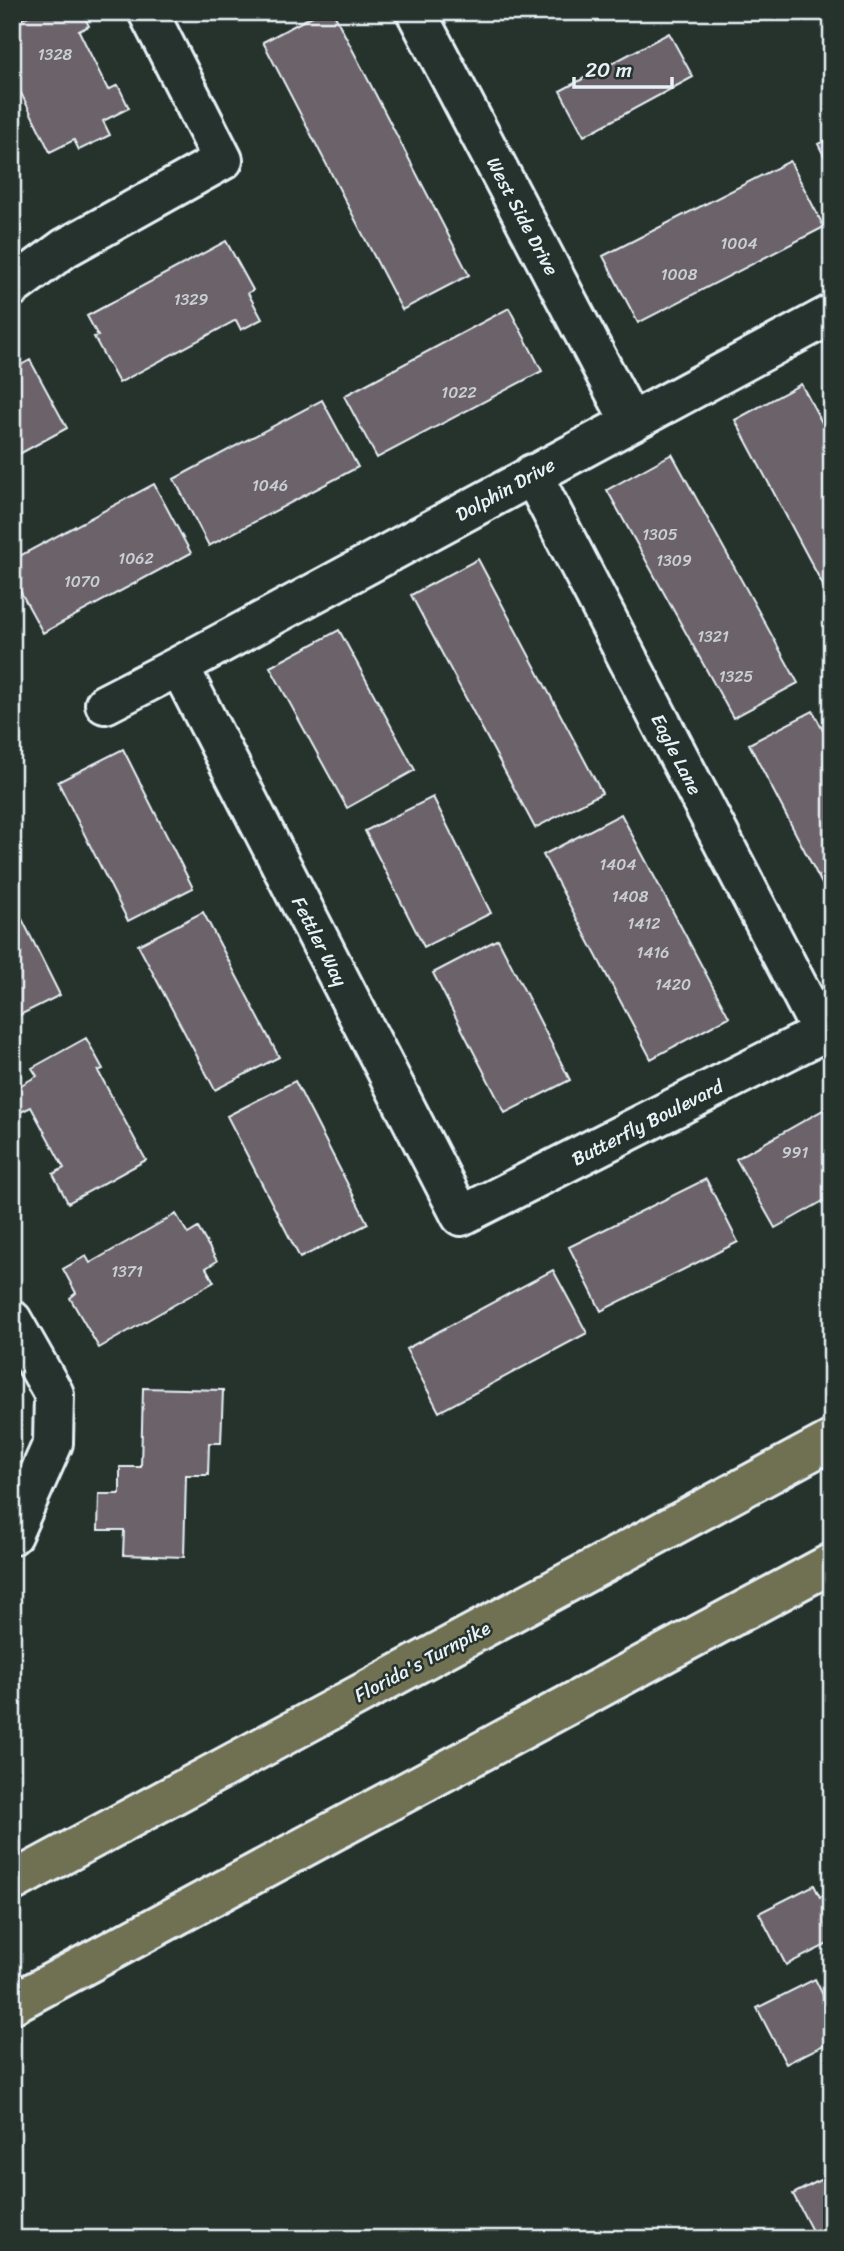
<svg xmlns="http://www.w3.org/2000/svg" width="844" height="2251" viewBox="0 0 844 2251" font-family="Sriracha,sans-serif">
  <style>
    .building { fill: #6c636a; stroke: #e8f1f8; stroke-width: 2 }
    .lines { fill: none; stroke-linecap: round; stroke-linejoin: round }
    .minor-casing { stroke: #e8f1f8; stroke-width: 44 }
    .highway-casing { stroke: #e8f1f8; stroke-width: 44 }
    .minor { stroke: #26332d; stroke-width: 38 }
    .highway { stroke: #706f52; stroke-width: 38 }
    .labels { text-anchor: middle; stroke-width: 5; stroke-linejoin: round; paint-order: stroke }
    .number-label { font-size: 16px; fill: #c9ced4 }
    .street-label { font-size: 19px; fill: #e8f1f8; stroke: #26332d }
  </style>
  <rect width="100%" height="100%" fill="#26332d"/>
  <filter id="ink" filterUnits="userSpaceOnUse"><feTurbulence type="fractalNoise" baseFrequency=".0143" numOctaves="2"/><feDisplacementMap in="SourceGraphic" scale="14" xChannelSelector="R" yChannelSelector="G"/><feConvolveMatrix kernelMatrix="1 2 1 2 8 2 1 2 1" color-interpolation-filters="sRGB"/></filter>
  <g filter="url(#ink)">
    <path class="building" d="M36 12H46L48 16 55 12H82L89 26 79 31 108 90 118 85 129 108 103 121 110 135 79 150 74 140 50 152 12 75V24Z
      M320 12H333L469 275 402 310 263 42Z
      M669 33 693 77 584 136 560 91Z
      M832 137V171L818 144Z
      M790 161 824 227 638 323 603 256Z
      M226 241 253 290 248 293 262 319 241 330 236 320 119 383 94 337 98 336 87 316Z
      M509 308 542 371 377 458 344 396Z
      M30 360 67 428 12 458V370Z
      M801 384 832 441V602L735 420Z
      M322 400 358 467 209 546 174 479Z
      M672 454 798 683 733 718 607 490Z
      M154 484 191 553 43 633 12 576V560Z
      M478 559 602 793 535 828 411 595Z
      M339 630 415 770 347 808 270 667Z
      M813 711 832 748V903L749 744Z
      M123 749 193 888 128 921 58 782Z
      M433 797 491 913 424 947 365 831Z
      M621 814 729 1017 651 1059 543 855Z
      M12 885 20 900 14 903 60 995 12 1019Z
      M203 912 279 1057 215 1090 138 945Z
      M498 939 570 1080 505 1113 433 973Z
      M86 1038 103 1069 98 1071 146 1160 68 1203 53 1174 64 1168 31 1107 21 1112 12 1096V1090L37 1076 32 1068Z
      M295 1081 368 1224 300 1258 227 1116Z
      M832 1105V1196L775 1228 736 1159Z
      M706 1179 738 1242 601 1311 569 1247Z
      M176 1214 188 1234 198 1228 217 1261 206 1268 214 1282 99 1348 70 1298 76 1293 63 1269 86 1256 90 1263Z
      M553 1270 587 1333 439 1412 406 1349Z
      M143 1388 223 1390 221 1443H209L208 1475H186L184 1557 123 1555 124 1530H98L99 1494H120V1467H141Z
      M814 1885 820 1897 832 1890V1942L786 1965 759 1913Z
      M815 1979 832 2013V2041L786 2064 757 2008Z
      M832 2174V2226L814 2235 793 2194Z"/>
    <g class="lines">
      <defs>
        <path id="minor" d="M416 12 630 421
          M12 287 65 248 223 160 148 12
          M532 474 822 1033
          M179 666 461 1216 832 1028
          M105 704 179 666 832 314
          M12 1320 54 1394 53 1443 12 1535"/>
        <path id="highway" d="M12 1882 832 1440
          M12 2004 832 1563"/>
      </defs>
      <use href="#minor" class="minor-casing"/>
      <use href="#highway" class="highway-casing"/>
      <use href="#minor" class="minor"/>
      <use href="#highway" class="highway"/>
    </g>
  </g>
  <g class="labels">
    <g class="number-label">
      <text x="55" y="60">1328</text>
      <text x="739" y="249">1004</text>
      <text x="679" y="280">1008</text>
      <text x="191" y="305">1329</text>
      <text x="459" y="398">1022</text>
      <text x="270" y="491">1046</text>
      <text x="660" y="540">1305</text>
      <text x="136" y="564">1062</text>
      <text x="674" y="566">1309</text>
      <text x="82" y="587">1070</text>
      <text x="713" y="642">1321</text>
      <text x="736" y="682">1325</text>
      <text x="618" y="870">1404</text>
      <text x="630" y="902">1408</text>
      <text x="644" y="929">1412</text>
      <text x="653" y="958">1416</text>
      <text x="673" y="990">1420</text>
      <text x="795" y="1158">991</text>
      <text x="127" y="1277">1371</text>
    </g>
    <g class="street-label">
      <text transform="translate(523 216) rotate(62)" y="7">West Side Drive</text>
      <text transform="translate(505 489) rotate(-29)" y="7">Dolphin Drive</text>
      <text transform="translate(677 754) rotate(63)" y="7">Eagle Lane</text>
      <text transform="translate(320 941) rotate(63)" y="7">Fettler Way</text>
      <text transform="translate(647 1122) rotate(-27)" y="7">Butterfly Boulevard</text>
      <text transform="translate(422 1661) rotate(-28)" y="7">Florida's Turnpike</text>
    </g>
  </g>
  <rect width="844" height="2251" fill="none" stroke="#26332d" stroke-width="42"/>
  <rect x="21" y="21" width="802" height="2209" fill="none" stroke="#e8f1f8" stroke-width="2.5" filter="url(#ink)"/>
  <path d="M574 77v10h98v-10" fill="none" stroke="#e8f1f8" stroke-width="3.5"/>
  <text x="585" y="77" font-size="21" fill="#e8f1f8" stroke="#26332d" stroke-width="5" paint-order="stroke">20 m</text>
</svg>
